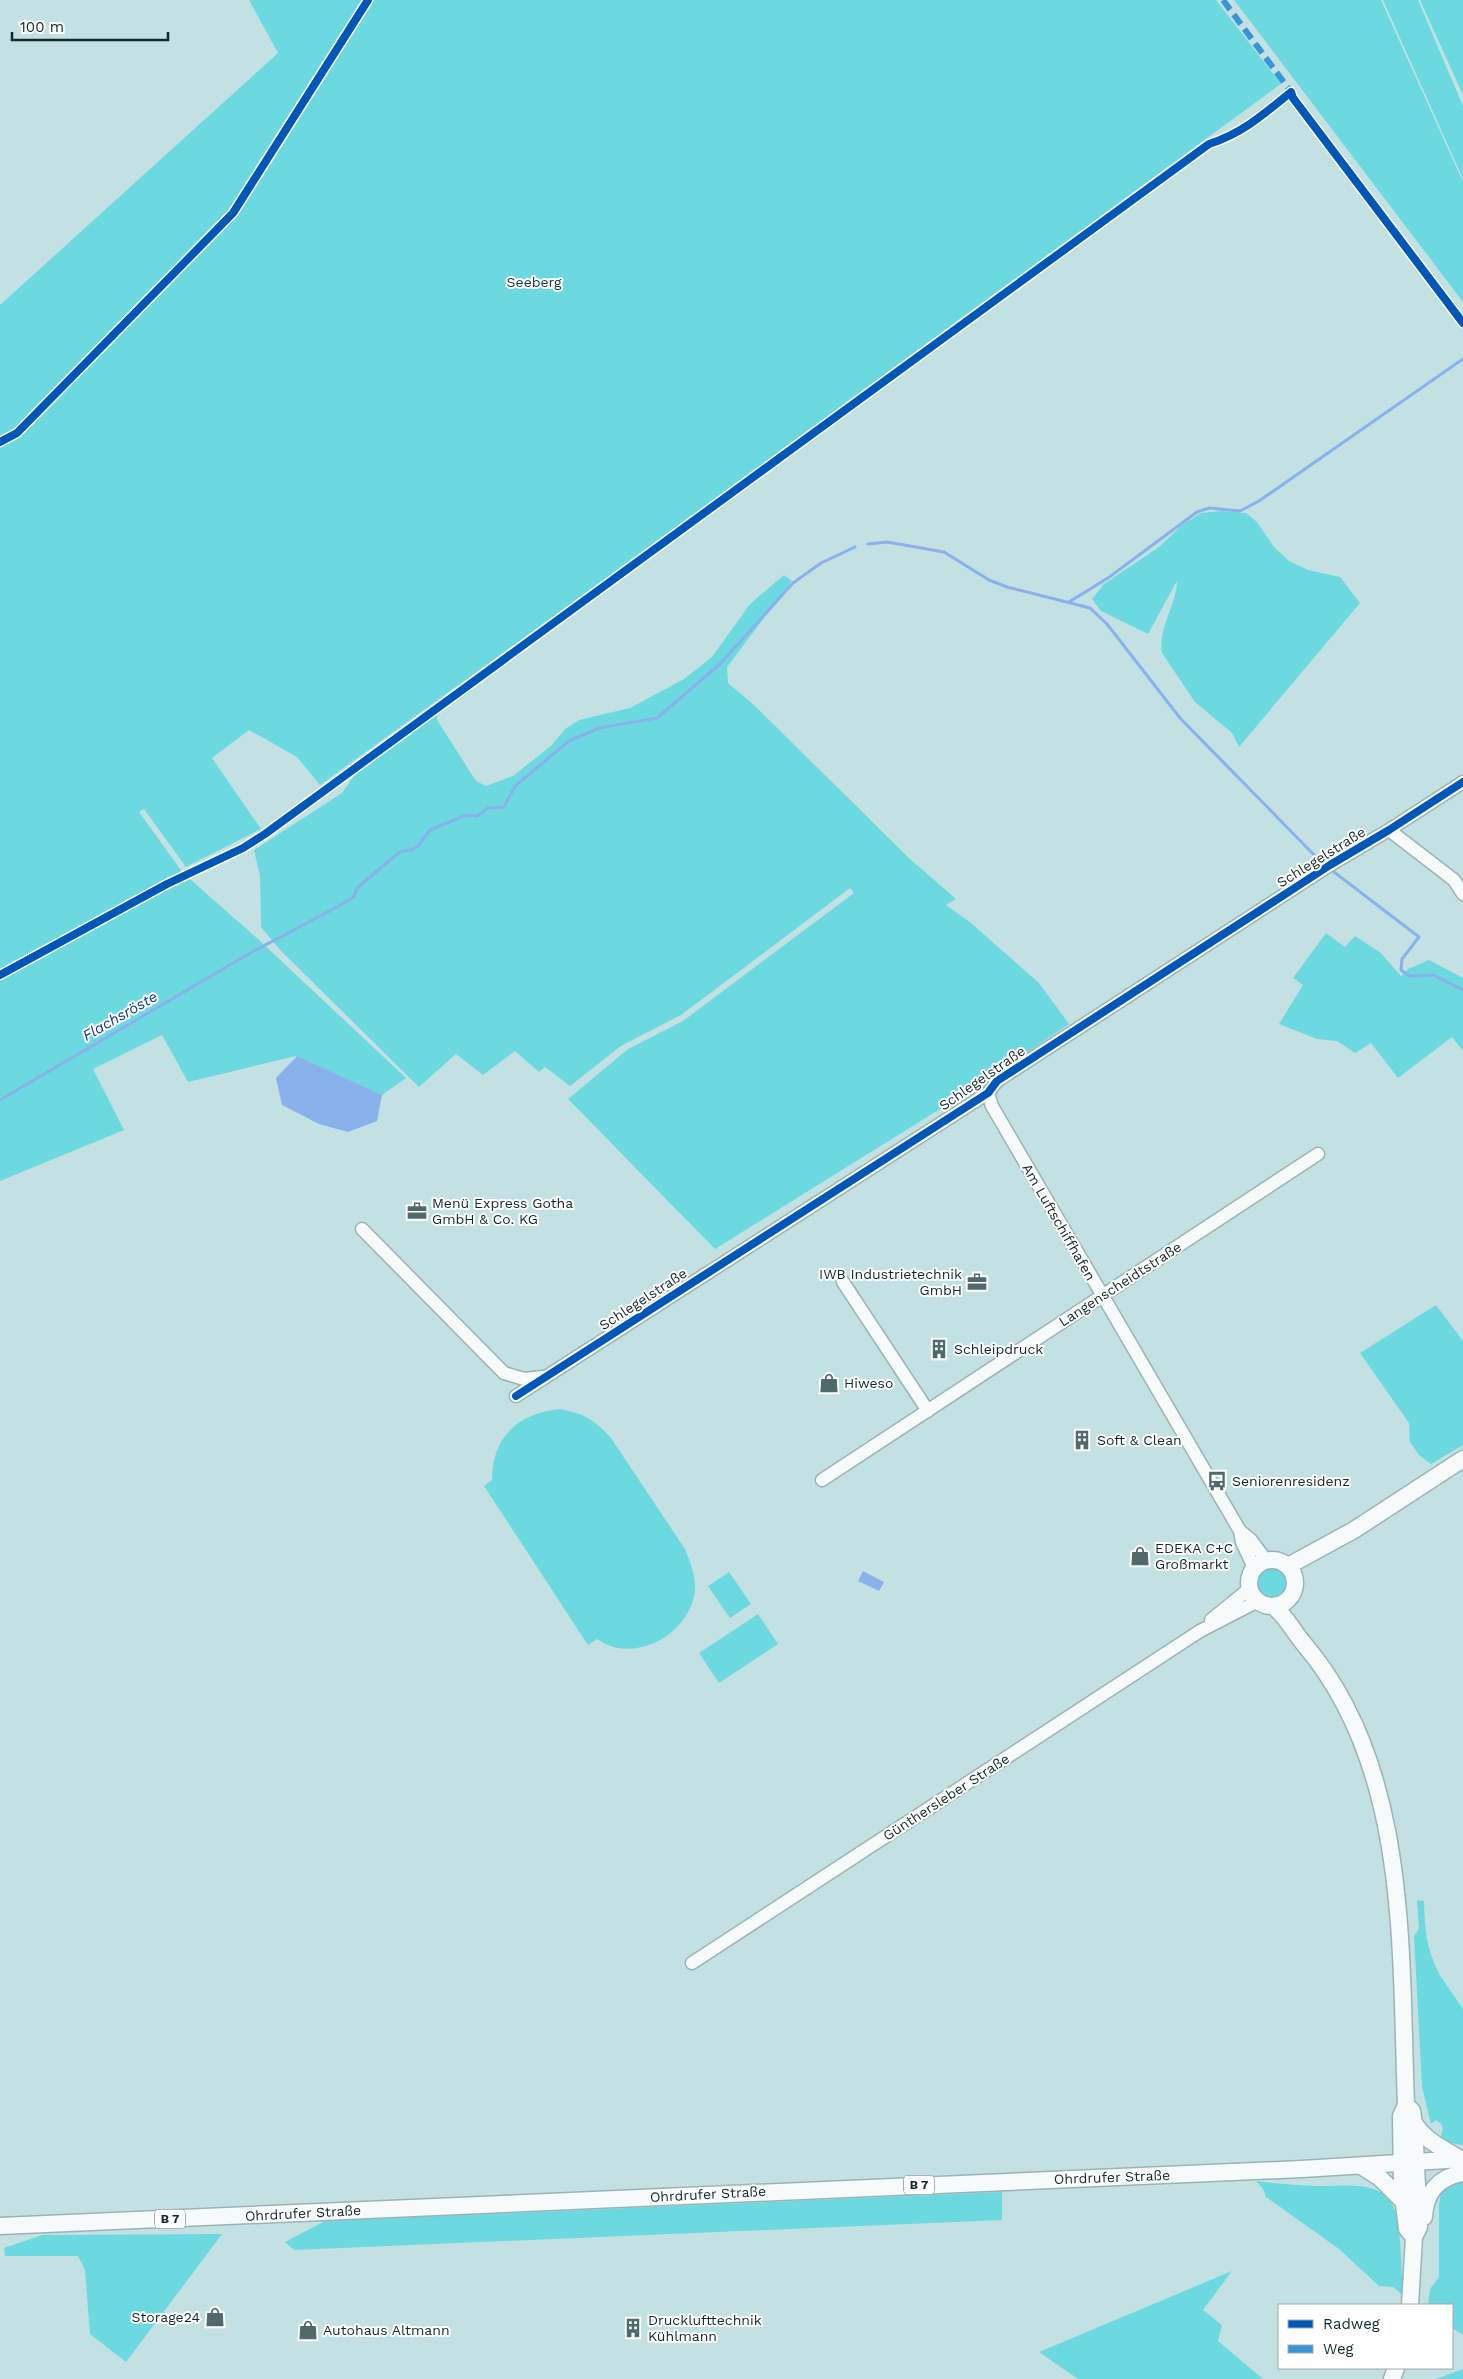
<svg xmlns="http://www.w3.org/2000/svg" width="1463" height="2379" viewBox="0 0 1463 2379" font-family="'Work Sans',sans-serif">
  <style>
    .green { fill: #6cd9e0 }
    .water { fill: #89b1eb }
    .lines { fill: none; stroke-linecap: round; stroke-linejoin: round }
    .stream { stroke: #89b1eb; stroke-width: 3 }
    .minor-casing { stroke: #9cb3b5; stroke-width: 15 }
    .major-casing { stroke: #9cb3b5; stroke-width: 19 }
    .minor { stroke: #f6fafb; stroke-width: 12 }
    .major { stroke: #f6fafb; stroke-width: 16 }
    .quiet { stroke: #3896d6; stroke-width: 6; stroke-dasharray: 12 6; stroke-linecap: butt }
    .cycleway-casing { stroke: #fff; stroke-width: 11 }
    .cycleway { stroke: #0057b8; stroke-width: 8 }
    .labels { text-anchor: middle; stroke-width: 4; stroke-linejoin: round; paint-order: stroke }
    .shield { fill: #fff; stroke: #596869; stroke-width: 1 }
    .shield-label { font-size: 12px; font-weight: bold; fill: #122829 }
    .park-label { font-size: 14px; fill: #16373a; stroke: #fff }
    .street-label { font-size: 14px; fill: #122829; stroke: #fff }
    .poi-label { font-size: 14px; fill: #122829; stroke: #fff; text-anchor: start }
    .water-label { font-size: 15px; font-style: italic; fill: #0c3892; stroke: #fff }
  </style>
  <rect width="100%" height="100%" fill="#c3e1e3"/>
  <path class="green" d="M249 0H1216L1281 84 601 582 320 785 297 757 249 730 212 758 261 829 186 867 144 809 139 812 183 873 259 940 406 1078 382 1095 296 1056 188 1082 162 1035 93 1069 124 1130 0 1181V305L278 53Z
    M1234 0H1381L1463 182V302Z
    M1383 0H1418L1463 106V179Z
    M1420 0H1463V95Z
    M1221 511 1246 513 1257 522 1274 547 1289 561 1308 570 1340 577 1360 603 1239 747 1232 733 1195 702 1162 653C1158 628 1176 606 1177 581L1148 634 1101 611 1092 599 1104 584 1159 547 1182 525 1201 513Z
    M784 575 792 581 727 667 728 683 754 705 910 859 956 899 946 905 971 923 1039 983 1069 1024 985 1081 715 1249 568 1099 628 1049 683 1021 854 893 850 888 681 1015 621 1046 570 1086 545 1067 539 1072 515 1051 483 1075 456 1054 419 1087 281 951 261 927 260 876 254 850 342 793 356 773 437 714V720L476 781 486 786 513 776 552 745 565 729 579 720 630 708 684 679 712 657 750 604Z
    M1326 933 1345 947 1355 936 1381 953 1401 976 1408 969 1429 960 1463 978V1051L1452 1037 1398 1078 1371 1043 1355 1053 1337 1041 1317 1039 1279 1024 1303 985 1293 978Z
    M1436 1305 1463 1341V1445L1431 1464 1419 1455 1410 1442 1409 1423 1360 1353Z
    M560 1409C584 1414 594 1419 611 1438L685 1549C690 1562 696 1575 695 1590 691 1633 635 1666 597 1639L588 1645 484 1486 492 1480C492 1436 519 1413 560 1409Z
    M1254 1582a18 18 0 1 1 36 0a18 18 0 1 1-36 0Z
    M729 1572 751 1604 730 1618 708 1586Z
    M758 1614 778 1644 719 1683 699 1653Z
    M1417 1900 1424 1901C1425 1931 1426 1949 1441 1977L1432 1974 1441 1977 1463 2009V2145L1441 2142C1440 2130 1448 2128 1436 2120L1431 2124 1422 2087 1414 1936 1419 1929Z
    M1463 2177V2335L1452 2328V2305H1428L1430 2289 1439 2277V2205L1441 2191Z
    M1256 2181C1276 2184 1297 2185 1317 2186 1343 2187 1385 2178 1395 2211 1402 2237 1401 2268 1403 2295L1393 2287 1379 2286 1339 2249 1266 2197 1263 2189Z
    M1002 2192V2220L294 2250 285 2242 325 2221Z
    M222 2234 126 2362 90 2334 85 2270 78 2256H5L4 2248 42 2235Z
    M1232 2271 1203 2310 1222 2325 1218 2341 1263 2379H1078L1039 2352Z
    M1463 2369V2379H1436Z"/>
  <path class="water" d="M297 1056 382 1095 377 1121 348 1132 319 1124 282 1105 276 1078Z
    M863 1571 884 1582 879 1591 858 1581Z"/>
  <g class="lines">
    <path class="stream" d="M868 544 887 542 944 552 989 580 1007 587 1090 608 1107 624 1180 718 1320 861
      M1069 602 1108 578 1197 512 1209 508 1240 511 1259 501 1463 359
      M1334 872 1419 937 1402 959 1401 970 1409 976 1433 975 1463 990
      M0 1100 252 952 337 907 354 897 357 888 390 860 400 852 411 850 418 846 430 830 466 815 477 816 488 808 504 807 515 786 569 741 599 728 657 718 720 664 793 583 821 563 855 547"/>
    <defs>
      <path id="minor" d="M1389 830 1454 880 1463 894
        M988 1093 992 1106 1240 1531 1242 1542 1254 1568
        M362 1229 504 1373 524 1379 543 1377
        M843 1282 928 1411
        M516 1396 988 1093 997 1081 1330 865 1389 830 1463 782
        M822 1480 1318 1154
        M1240 1531 1251 1540 1266 1560
        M1211 1620 1249 1589
        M692 1963 1200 1631 1258 1601"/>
      <path id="major" d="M1249 1583a23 23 0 1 1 46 0a23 23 0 1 1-46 0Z
        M1288 1566 1354 1530 1463 1459
        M1273 1606C1287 1617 1293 1631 1304 1644 1410 1768 1400 1952 1406 2105L1401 2116 1402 2188 1407 2229 1414 2237
        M1406 2105 1412 2111 1414 2123 1419 2227 1414 2237 1410 2305
        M1414 2123C1426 2142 1442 2147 1460 2159
        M1361 2166 1380 2178 1403 2201
        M1424 2217C1425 2193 1439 2177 1463 2173
        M0 2226 1302 2169 1463 2159
        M1392 2379 1396 2368"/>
    </defs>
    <use href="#minor" class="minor-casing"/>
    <use href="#major" class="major-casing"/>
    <use href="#minor" class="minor"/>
    <use href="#major" class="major"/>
    <path class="quiet" d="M1223 0 1291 92 1288 94"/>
    <defs>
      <path id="cycleway" d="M0 442 17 433 233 213 368 0
        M0 975 167 884 243 848 265 834 1209 144C1243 133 1264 114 1291 92L1293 98 1463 323
        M516 1396 988 1093 997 1081 1330 865 1389 830 1463 782"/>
    </defs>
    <use href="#cycleway" class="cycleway-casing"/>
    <use href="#cycleway" class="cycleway"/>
  </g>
  <defs>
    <symbol id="office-bare" viewBox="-9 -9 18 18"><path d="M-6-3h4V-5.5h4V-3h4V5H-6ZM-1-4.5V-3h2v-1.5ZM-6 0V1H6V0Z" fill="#50696a" stroke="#fff" stroke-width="2.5" paint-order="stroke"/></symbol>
    <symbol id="building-bare" viewBox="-9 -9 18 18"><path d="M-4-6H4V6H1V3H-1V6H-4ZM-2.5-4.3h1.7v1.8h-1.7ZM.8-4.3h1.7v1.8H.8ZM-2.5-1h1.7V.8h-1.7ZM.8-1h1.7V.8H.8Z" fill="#50696a" stroke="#fff" stroke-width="2.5" paint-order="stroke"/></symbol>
    <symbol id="shop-bare" viewBox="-9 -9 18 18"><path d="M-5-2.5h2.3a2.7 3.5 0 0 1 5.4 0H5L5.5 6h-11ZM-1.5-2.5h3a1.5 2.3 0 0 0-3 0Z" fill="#50696a" stroke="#fff" stroke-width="2.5" paint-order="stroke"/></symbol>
    <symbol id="bus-bare" viewBox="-9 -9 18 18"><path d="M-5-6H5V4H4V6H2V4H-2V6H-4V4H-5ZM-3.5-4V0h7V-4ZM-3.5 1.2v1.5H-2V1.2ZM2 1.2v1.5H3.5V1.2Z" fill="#50696a" stroke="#fff" stroke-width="2.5" paint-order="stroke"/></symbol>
  </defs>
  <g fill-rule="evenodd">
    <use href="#office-bare" x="403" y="1197" width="28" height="28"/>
    <use href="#office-bare" x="963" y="1268" width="28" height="28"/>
    <use href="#building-bare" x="925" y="1335" width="28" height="28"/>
    <use href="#shop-bare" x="815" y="1369" width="28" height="28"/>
    <use href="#building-bare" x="1068" y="1426" width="28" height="28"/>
    <use href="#bus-bare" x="1203" y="1467" width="28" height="28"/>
    <use href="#shop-bare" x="1126" y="1542" width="28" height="28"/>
    <use href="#shop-bare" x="201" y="2303" width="28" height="28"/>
    <use href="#building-bare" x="619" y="2314" width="28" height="28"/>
    <use href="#shop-bare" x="294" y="2316" width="28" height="28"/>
  </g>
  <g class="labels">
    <g class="shield">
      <rect x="904" y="2175.5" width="30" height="19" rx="4"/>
      <rect x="155" y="2209.5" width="30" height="19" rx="4"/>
    </g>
    <g class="shield-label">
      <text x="919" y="2189">B 7</text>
      <text x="170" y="2223">B 7</text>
    </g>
    <g class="park-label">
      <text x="534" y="287">Seeberg</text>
    </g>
    <g class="street-label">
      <text transform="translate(1321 857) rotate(-32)" y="5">Schlegelstraße</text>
      <text transform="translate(982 1078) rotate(-35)" y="5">Schlegelstraße</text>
      <text transform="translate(1059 1222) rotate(60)" y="5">Am Luftschiffhafen</text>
      <text transform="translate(1120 1284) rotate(-33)" y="5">Langenscheidtstraße</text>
      <text transform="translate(643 1299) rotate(-33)" y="5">Schlegelstraße</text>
      <text transform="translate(946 1797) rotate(-33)" y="5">Günthersleber Straße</text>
      <text transform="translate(1112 2177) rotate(-2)" y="5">Ohrdrufer Straße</text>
      <text transform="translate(708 2194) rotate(-3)" y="5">Ohrdrufer Straße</text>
      <text transform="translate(303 2213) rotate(-3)" y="5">Ohrdrufer Straße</text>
    </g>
    <g class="poi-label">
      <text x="432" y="1208">Menü Express Gotha<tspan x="432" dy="16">GmbH &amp; Co. KG</tspan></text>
      <text x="962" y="1279" text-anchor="end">IWB Industrietechnik<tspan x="962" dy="16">GmbH</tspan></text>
      <text x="954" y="1354">Schleipdruck</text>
      <text x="844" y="1388">Hiweso</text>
      <text x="1097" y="1445">Soft &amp; Clean</text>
      <text x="1232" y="1486">Seniorenresidenz</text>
      <text x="1155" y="1553">EDEKA C+C<tspan x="1155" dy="16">Großmarkt</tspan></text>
      <text x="200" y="2322" text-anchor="end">Storage24</text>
      <text x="648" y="2325">Drucklufttechnik<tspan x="648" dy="16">Kühlmann</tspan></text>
      <text x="323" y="2335">Autohaus Altmann</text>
    </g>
    <g class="water-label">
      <text transform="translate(120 1016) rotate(-30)" y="5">Flachsröste</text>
    </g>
  </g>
  <rect x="1278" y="2304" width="175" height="65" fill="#ffffff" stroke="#a0a9a9"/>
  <rect x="1288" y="2320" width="25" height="8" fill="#0057b8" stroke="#a0a9a9"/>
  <text x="1323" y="2329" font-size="15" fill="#122829">Radweg</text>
  <rect x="1288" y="2345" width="25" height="8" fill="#3896d6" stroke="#a0a9a9"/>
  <text x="1323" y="2354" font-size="15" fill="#122829">Weg</text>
  <path d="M12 32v8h156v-8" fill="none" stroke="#122829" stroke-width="2.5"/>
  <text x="20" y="32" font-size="15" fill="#122829" stroke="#ffffff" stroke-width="4" paint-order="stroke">100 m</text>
</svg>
